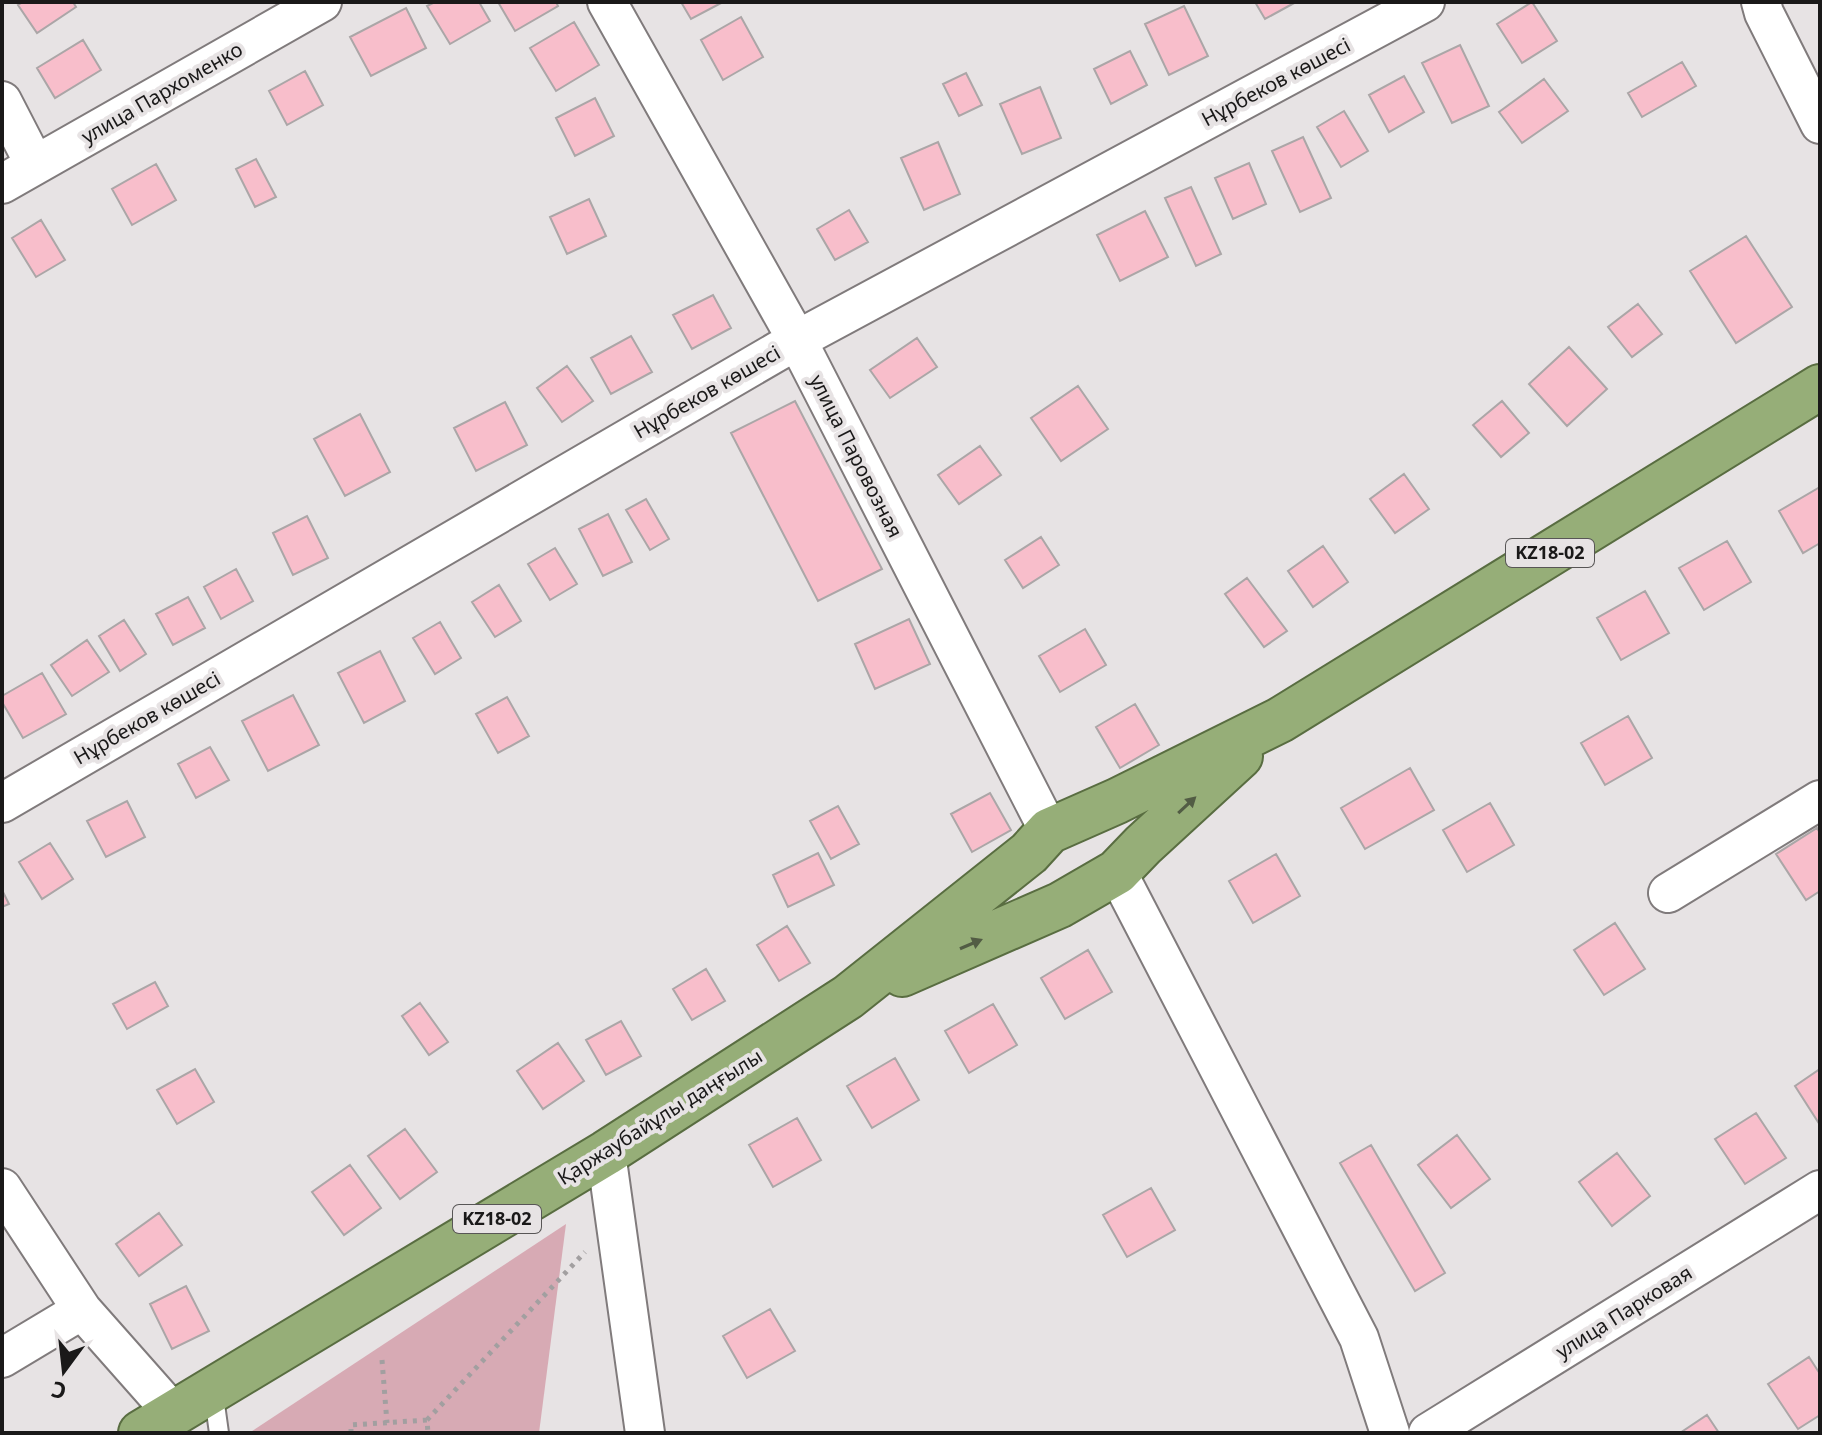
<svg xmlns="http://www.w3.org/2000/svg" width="1822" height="1435" viewBox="0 0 1822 1435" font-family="'Noto Sans',sans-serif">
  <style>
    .green { fill: #d7aab4 }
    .building { fill: #f8becb; stroke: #aba6a7; stroke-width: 2 }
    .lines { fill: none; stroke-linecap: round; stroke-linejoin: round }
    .service-casing { stroke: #807b7c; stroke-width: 22 }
    .minor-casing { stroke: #807b7c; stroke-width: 42 }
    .trunk-casing { stroke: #596d41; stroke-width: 48 }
    .path { stroke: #a29fa0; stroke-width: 5; stroke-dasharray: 4 6; stroke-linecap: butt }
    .service { stroke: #fff; stroke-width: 18 }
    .minor { stroke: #fff; stroke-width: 38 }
    .trunk { stroke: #96ae78; stroke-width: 44 }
    .oneway { fill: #525c44 }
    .labels { text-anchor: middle; stroke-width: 8; stroke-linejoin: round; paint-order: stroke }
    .shield { fill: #e7e3e4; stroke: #585656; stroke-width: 2 }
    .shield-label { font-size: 18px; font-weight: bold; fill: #1a1919 }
    .street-label { font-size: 20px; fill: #1a1919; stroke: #e7e3e4 }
  </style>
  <rect width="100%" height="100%" fill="#e7e3e4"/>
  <path class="green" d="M566 1224 539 1433H249Z"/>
  <path class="building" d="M23 2H73L76 7 37 33 18 5Z
    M435 2H479L490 21 450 44 427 6Z
    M498 2H556L558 6 515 31Z
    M681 2H723L691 19Z
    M1255 2H1296L1265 19Z
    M1532 2 1557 41 1522 63 1497 24Z
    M1184 6 1208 56 1169 75 1145 24Z
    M406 8 426 48 371 76 350 37Z
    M741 17 763 57 723 80 701 40Z
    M574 22 599 65 556 91 530 48Z
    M83 40 101 70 55 98 37 68Z
    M1460 45 1489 106 1452 123 1422 63Z
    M1130 51 1147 85 1111 104 1094 69Z
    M1682 62 1696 86 1642 117 1628 93Z
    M305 71 323 105 287 125 269 91Z
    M966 73 982 105 959 116 943 84Z
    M1404 76 1424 112 1389 132 1369 95Z
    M1544 79 1568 111 1522 143 1499 112Z
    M1040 87 1061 138 1022 154 1000 104Z
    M595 98 614 136 575 156 556 118Z
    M1344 111 1368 151 1341 167 1317 127Z
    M1303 137 1331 198 1300 212 1272 151Z
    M938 142 960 194 924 210 901 158Z
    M256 159 276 197 255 207 236 169Z
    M1249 163 1266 204 1233 219 1215 178Z
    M156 164 176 200 132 225 112 189Z
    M1191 187 1221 254 1196 266 1165 198Z
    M589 199 606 236 567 254 550 217Z
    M849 210 868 242 835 260 817 229Z
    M1145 211 1168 257 1120 281 1097 235Z
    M41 220 65 260 36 277 12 238Z
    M1746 236 1792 307 1736 343 1690 271Z
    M713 295 731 328 692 349 673 315Z
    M1638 304 1662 334 1632 357 1608 327Z
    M631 336 652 372 611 394 591 358Z
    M917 338 937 367 890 398 870 370Z
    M1569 347 1607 389 1567 426 1529 384Z
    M567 366 593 401 562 422 537 388Z
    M1078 386 1108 429 1061 461 1031 418Z
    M795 401 882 569 818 601 731 433Z
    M1502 401 1529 433 1501 457 1473 425Z
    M505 402 527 445 476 471 454 428Z
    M360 414 390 472 345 496 314 439Z
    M980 446 1001 475 959 504 938 475Z
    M1404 474 1429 509 1395 533 1370 499Z
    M1820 487V543L1803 553 1779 511Z
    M646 499 669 539 650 550 626 510Z
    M608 514 632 562 603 576 579 529Z
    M307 516 328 558 293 575 273 533Z
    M1041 537 1059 565 1023 588 1005 560Z
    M1727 541 1751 582 1704 610 1679 568Z
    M1323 546 1348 582 1313 607 1288 571Z
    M555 548 577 584 550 600 528 564Z
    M236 569 253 601 221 619 204 587Z
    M1247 578 1287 631 1264 647 1225 594Z
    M499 585 521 621 495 637 472 602Z
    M1645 591 1669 633 1621 660 1597 618Z
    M188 597 205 628 173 645 156 614Z
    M909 619 930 664 875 689 855 644Z
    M124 620 146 654 120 671 99 636Z
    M440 622 461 658 435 674 413 638Z
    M1085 629 1106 665 1060 692 1039 656Z
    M87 640 109 672 72 696 51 665Z
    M380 651 405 701 364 723 338 673Z
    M42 673 66 714 23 738 2 702V696Z
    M293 695 319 745 268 771 242 721Z
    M507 697 529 736 498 753 476 714Z
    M1135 704 1159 745 1120 768 1096 727Z
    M1628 716 1652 758 1605 785 1581 743Z
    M210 747 229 780 196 798 178 764Z
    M1410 768 1434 810 1365 849 1341 808Z
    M990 793 1011 830 972 852 951 814Z
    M127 801 145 837 106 857 87 821Z
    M1490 803 1514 845 1467 872 1443 830Z
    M838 806 859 844 831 859 810 821Z
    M1817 828 1820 833V891L1806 900 1776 854Z
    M50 843 73 879 42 899 19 862Z
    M818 853 834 885 788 907 773 875Z
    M1276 854 1300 896 1253 923 1229 881Z
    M2 890 9 904 2 907Z
    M1615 923 1645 969 1604 995 1574 950Z
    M787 926 810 963 779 981 757 945Z
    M1088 950 1112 992 1065 1019 1041 978Z
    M706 969 725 1001 692 1020 673 989Z
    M155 982 168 1006 127 1029 113 1004Z
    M420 1003 448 1042 429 1055 402 1016Z
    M993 1004 1017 1045 969 1073 945 1031Z
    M621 1021 641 1056 606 1075 586 1040Z
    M558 1043 584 1081 543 1109 517 1071Z
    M895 1058 919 1100 872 1128 847 1086Z
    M195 1069 214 1102 177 1124 157 1090Z
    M1820 1069V1125L1795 1086Z
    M1756 1113 1786 1158 1745 1184 1715 1139Z
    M797 1118 821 1160 773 1187 749 1145Z
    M405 1129 437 1172 400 1199 368 1156Z
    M1457 1135 1490 1179 1451 1208 1418 1165Z
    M1371 1145 1445 1273 1415 1291 1340 1163Z
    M1617 1153 1650 1196 1612 1226 1579 1182Z
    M350 1165 381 1208 344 1235 312 1192Z
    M1151 1188 1175 1230 1127 1257 1103 1215Z
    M159 1213 182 1245 139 1276 116 1244Z
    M186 1286 209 1331 172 1349 150 1304Z
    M770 1309 795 1351 747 1378 723 1336Z
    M1809 1357 1820 1374V1415L1798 1429 1768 1384Z
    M1707 1415 1719 1433H1680Z"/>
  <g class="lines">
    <defs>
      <path id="service" d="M213 1390 219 1433"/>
      <path id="minor" d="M607 2 797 340 1049 831
        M1761 2 1764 13 1820 124
        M2 101 35 165
        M2 184 322 2
        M2 803 797 340 1425 2
        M1117 872 1359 1338 1390 1433
        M1668 893 1820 800
        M606 1153 645 1433
        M2 1188 82 1310 174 1414
        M2 1358 82 1310
        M1428 1433 1820 1190"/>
      <path id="trunk" d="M902 974 1060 905 1117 872 1143 845 1240 756
        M141 1433 606 1153 848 997 1029 853 1049 831 1117 801 1280 720 1820 387"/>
    </defs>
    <use href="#service" class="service-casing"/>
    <use href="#minor" class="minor-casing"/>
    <use href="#trunk" class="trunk-casing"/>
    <path class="path" d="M382 1360 387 1423
      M427 1420 585 1252
      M351 1433V1425L427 1420 428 1433"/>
    <use href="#service" class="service"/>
    <use href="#minor" class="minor"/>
    <use href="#trunk" class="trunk"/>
  </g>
  <defs><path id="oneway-solid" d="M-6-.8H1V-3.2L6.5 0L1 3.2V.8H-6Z" transform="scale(2)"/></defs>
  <g class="oneway">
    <use href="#oneway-solid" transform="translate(1187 805) rotate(-43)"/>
    <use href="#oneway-solid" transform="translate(971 944) rotate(-23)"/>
  </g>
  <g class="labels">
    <g class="shield">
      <rect x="1506" y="539" width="88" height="28" rx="6"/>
      <rect x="453" y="1205" width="88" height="28" rx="6"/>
    </g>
    <g class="shield-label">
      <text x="1550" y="559">KZ18-02</text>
      <text x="497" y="1225">KZ18-02</text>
    </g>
    <g class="street-label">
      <text transform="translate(1276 82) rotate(-28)" y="7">Нұрбеков көшесі</text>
      <text transform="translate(162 93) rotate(-30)" y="7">улица Пархоменко</text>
      <text transform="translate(707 392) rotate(-30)" y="7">Нұрбеков көшесі</text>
      <text transform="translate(856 456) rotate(63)" y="7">улица Паровозная</text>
      <text transform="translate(147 718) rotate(-30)" y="7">Нұрбеков көшесі</text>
      <text transform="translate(660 1117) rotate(-32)" y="7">Қаржаубайұлы даңғылы</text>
      <text transform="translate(1624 1312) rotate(-32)" y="7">улица Парковая</text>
    </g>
  </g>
  <rect width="1822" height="1435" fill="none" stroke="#1a1919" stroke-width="8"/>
  <g transform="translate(64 1371) rotate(195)" stroke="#e7e3e4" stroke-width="6" paint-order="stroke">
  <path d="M0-6L14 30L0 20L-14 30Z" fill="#1a1919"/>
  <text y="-12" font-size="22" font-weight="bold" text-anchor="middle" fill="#1a1919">С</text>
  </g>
</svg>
